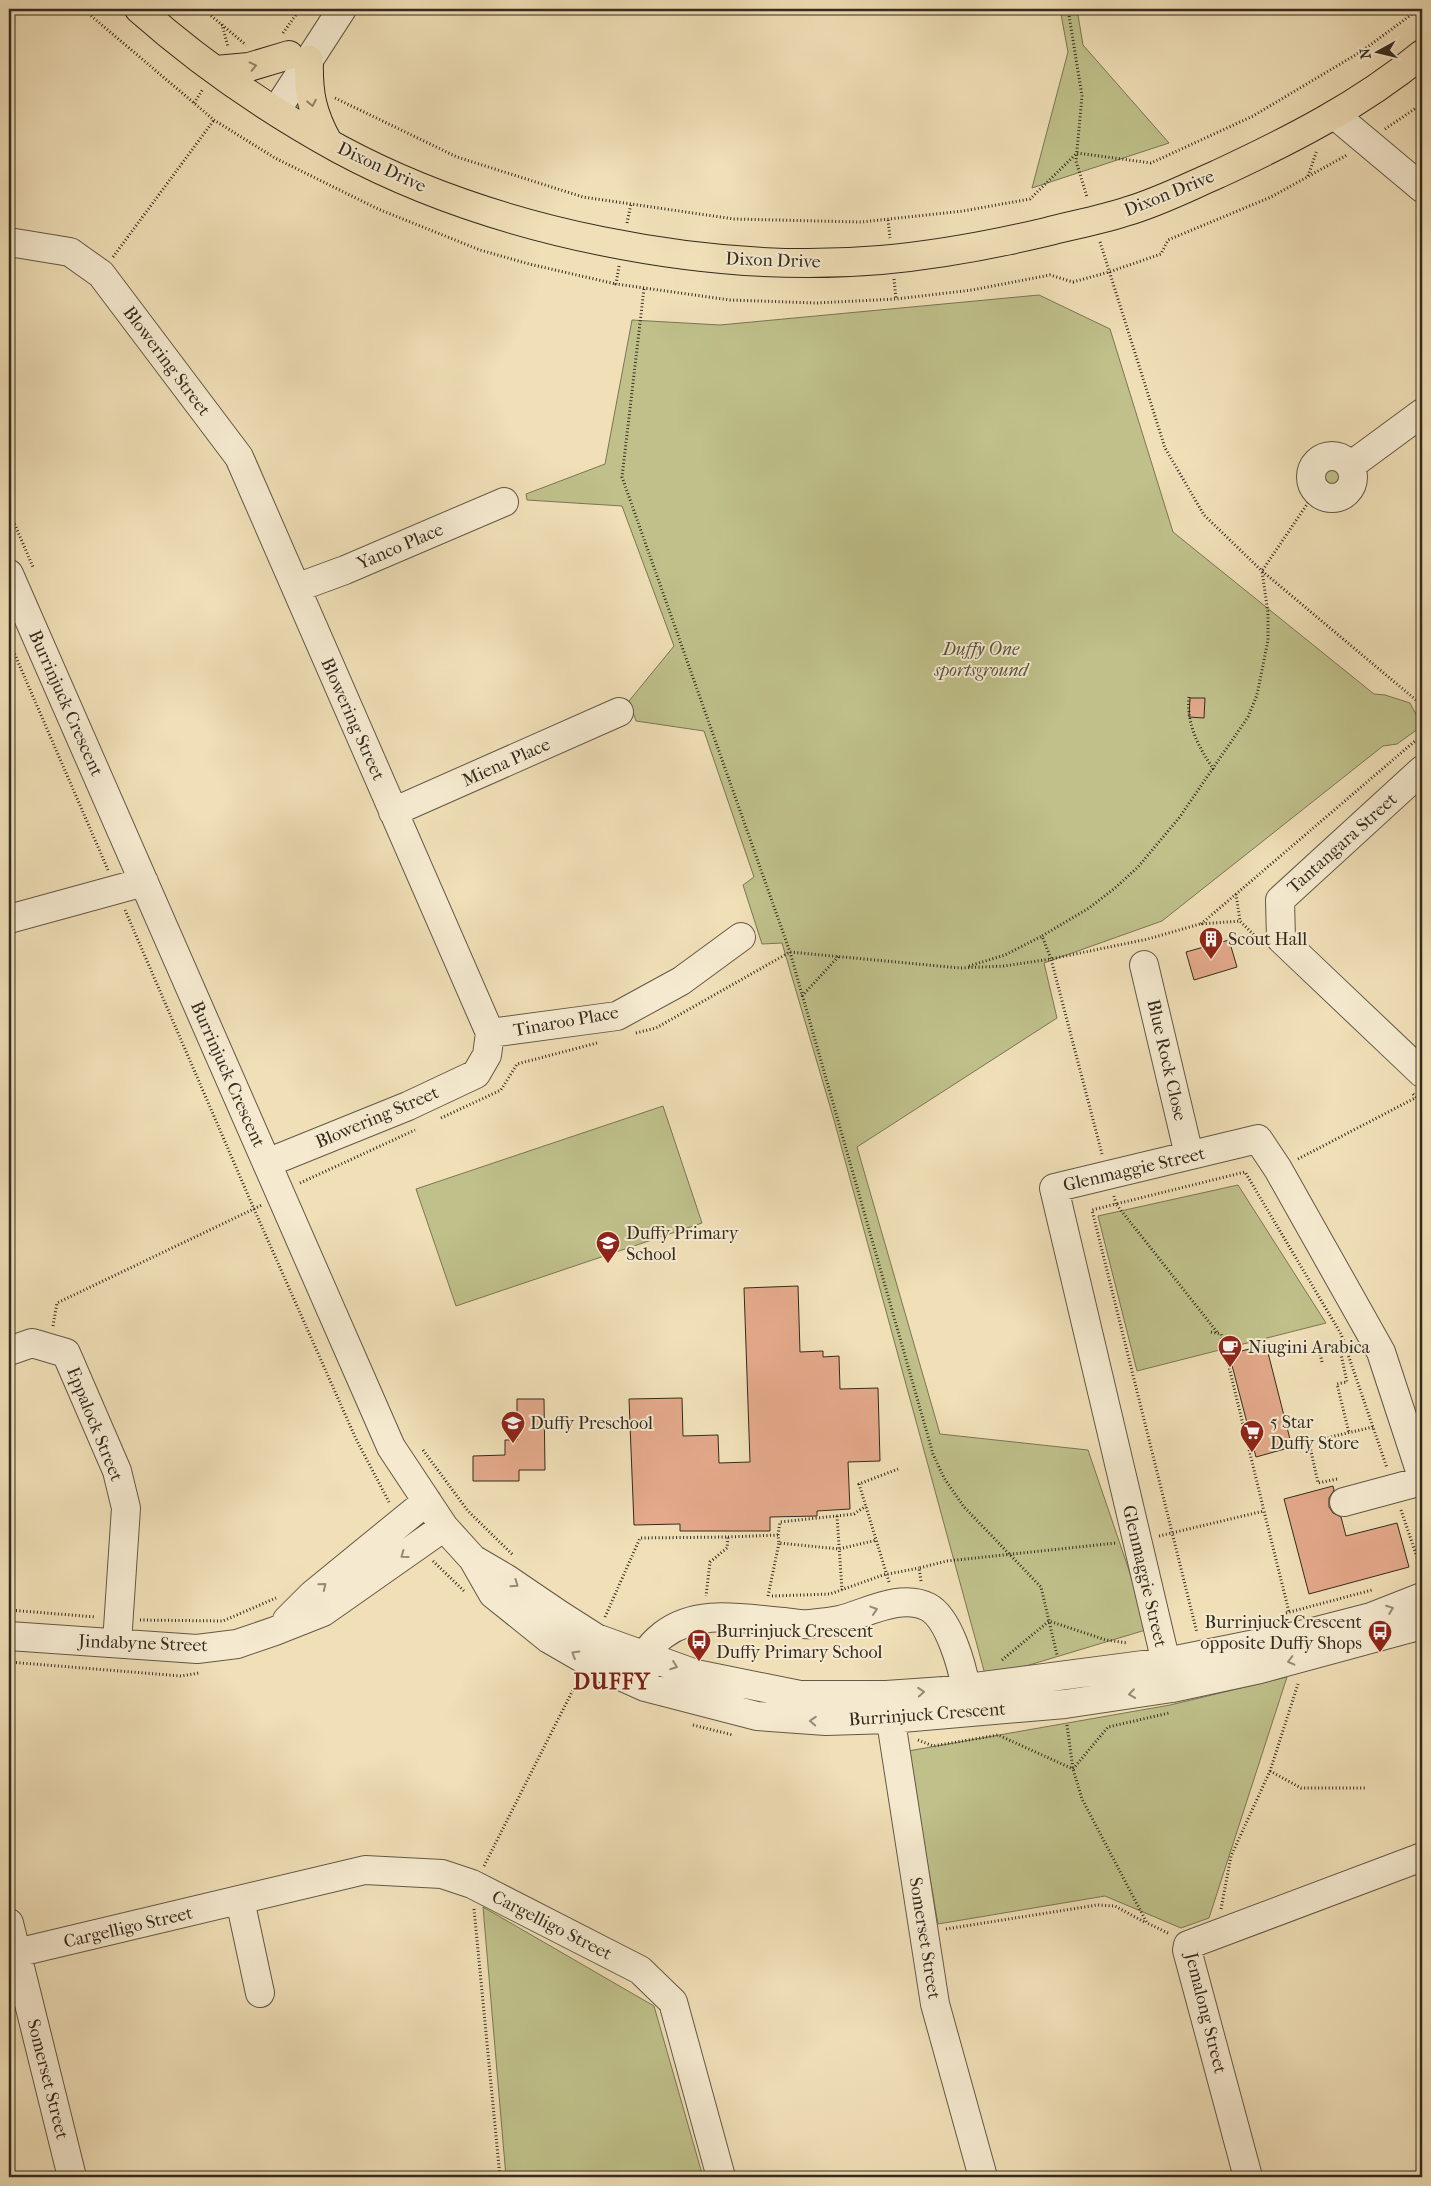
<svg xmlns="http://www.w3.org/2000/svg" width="1431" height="2186" viewBox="0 0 1431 2186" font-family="'IM FELL French Canon',serif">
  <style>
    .green { fill: #bfc08a; stroke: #7a7654 }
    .building { fill: #e3a98a; stroke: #342b1f }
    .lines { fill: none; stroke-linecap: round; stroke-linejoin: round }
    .minor-casing { stroke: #635845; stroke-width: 30 }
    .major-casing { stroke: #342b1f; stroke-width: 30 }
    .path { stroke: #342b1f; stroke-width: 3; stroke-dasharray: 1 2.5; stroke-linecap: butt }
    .minor { stroke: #f5ead0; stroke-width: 28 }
    .major { stroke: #f0dfb7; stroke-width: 28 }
    .oneway { stroke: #92856b }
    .oneway2 { stroke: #948a78 }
    .labels { text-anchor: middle; stroke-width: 4; stroke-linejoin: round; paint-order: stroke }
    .street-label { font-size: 18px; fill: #342b1f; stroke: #f5ead0 }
    .park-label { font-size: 18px; font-style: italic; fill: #57503a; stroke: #f5ead0 }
    .poi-label { font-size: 18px; fill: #342b1f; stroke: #f5ead0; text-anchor: start }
    .district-label { font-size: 22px; font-weight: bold; letter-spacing: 1px; fill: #7a1f14; stroke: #f5ead0 }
  </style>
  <rect width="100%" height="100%" fill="#f0dfb7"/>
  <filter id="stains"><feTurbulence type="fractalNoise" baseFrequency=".004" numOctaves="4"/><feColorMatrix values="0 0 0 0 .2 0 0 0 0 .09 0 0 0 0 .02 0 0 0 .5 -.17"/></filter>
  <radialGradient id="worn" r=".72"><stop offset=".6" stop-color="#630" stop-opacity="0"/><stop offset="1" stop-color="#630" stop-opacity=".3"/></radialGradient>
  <path class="green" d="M1060 9H1077L1083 45 1169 143 1032 188 1068 52Z
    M1039 295 1110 329 1173 532 1374 694 1385 695 1410 703 1422 726 1397 744 1383 746 1162 921 1044 963 1057 1018 857 1147 940 1434 1088 1450 1149 1629 986 1678 834 1120 782 943 762 944 743 885 754 877 704 731 636 721 629 701 674 646 622 506 527 500 526 494 605 464 632 320 720 325Z
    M1313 478a19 19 0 1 1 38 0a19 19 0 1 1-38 0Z
    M663 1106 702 1223 456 1306 416 1189Z
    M1238 1185 1326 1323 1137 1371 1098 1216Z
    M1287 1677 1209 1918 1181 1928 1105 1896 938 1924 908 1751 1170 1705Z
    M483 1907 654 2006 703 2177H506Z"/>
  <path class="building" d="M1190 698H1205L1204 718 1189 717Z
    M1229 940 1237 967 1194 980 1186 952Z
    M798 1286 800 1352 823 1351V1357L839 1356 840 1389 878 1388 880 1461 848 1462 850 1509 817 1511V1516L770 1517V1531H680V1524L634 1525 629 1399 682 1398 683 1436 718 1435 719 1463 750 1462 744 1288Z
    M1266 1345 1292 1447 1256 1457 1229 1354Z
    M517 1399H544L545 1470H519V1481H473V1456L505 1455V1440H517Z
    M1333 1486 1334 1490 1329 1498V1507L1333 1513 1341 1517 1346 1536 1397 1523 1409 1567 1309 1594 1284 1499Z"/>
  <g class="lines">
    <defs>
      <path id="minor" d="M276 111 342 9
        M1336 116 1422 188
        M9 242 70 252 101 274 239 457 490 1033 487 1055 476 1074 408 1106 267 1163
        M1311 477a21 21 0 1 1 42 0a21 21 0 1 1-42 0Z
        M1350 466 1422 413
        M9 574 391 1447 444 1527 473 1559 493 1594 549 1639 587 1661 645 1687 757 1716 826 1721 890 1719 1065 1704 1172 1688 1260 1669 1422 1625
        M296 588 345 570 504 502
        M1422 770 1280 900 1281 939 1422 1073
        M393 812 619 712
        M9 919 144 882
        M1144 965 1189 1155
        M490 1033 617 1016 681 981 741 937
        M9 1351 32 1343 66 1353 117 1471 126 1508 117 1643
        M1344 1502 1422 1481
        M473 1559 507 1579 560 1615 596 1638 696 1674 800 1695H886L944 1691 1166 1662 1305 1634 1371 1617 1422 1597
        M287 1620 313 1594 427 1501
        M9 1636 197 1649 237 1644 275 1631 323 1612 444 1527
        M645 1673C645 1652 647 1648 663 1635 698 1608 743 1619 784 1622 793 1623 802 1625 810 1624 820 1623 831 1622 840 1620 867 1613 901 1593 928 1607 949 1618 962 1666 966 1688L956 1702
        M1172 1688 1054 1188 1258 1139 1278 1169 1381 1352 1422 1477
        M888 1702 935 2004 983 2177
        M240 1900 260 1993
        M9 1923 72 2177
        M16 1953 365 1870 442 1874 472 1884 640 1970 673 2002 721 2177
        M1248 2177 1187 1950 1188 1945 1422 1857"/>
      <path id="major" d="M139 9C200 63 268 110 339 149 493 232 707 275 881 260 937 255 991 245 1046 232 1073 225 1101 220 1128 211 1159 202 1188 187 1218 174 1291 140 1360 105 1422 54
        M309 60C308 93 312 113 328 142
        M216 70 249 67 289 55"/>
    </defs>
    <use href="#minor" class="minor-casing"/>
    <use href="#major" class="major-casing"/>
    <path class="path" d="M83 9 214 120 275 158 378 209 480 250 529 264 616 284
      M203 9 246 45
      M1068 9 1082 96 1076 161 1087 197
      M222 24 228 47
      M283 33 300 9
      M335 98 457 157 583 197 734 219 861 222 963 211 1030 199 1077 153 1151 163 1253 116 1362 51 1419 9
      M194 103 203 89
      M1385 129 1422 104
      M1308 176 1317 150
      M888 220 890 238
      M627 223 631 204
      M1100 242 1165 448 1204 515 1262 571 1422 705
      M113 257 214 120
      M619 266 616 284 730 300 816 303 896 299 972 290 1050 275 1073 282 1109 272 1161 254 1168 240 1271 197 1347 155
      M894 279 896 299
      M644 289 622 477 790 952 933 1454 944 1478 964 1507 1041 1587 1057 1655
      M9 511 33 567
      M9 641 108 870
      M1189 697C1186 724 1199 748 1214 770
      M1236 894 1240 921
      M125 910 254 1209 356 1439 389 1502
      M1201 924 1422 735
      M969 966 1005 955 1042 936
      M802 996 839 956
      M636 1033 656 1028 790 952 960 968 1004 966 1051 959 1042 936 1089 908 1115 888 1138 867 1179 818 1248 717 1257 695 1268 640V613L1262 571 1316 491
      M1413 1094 1422 1103
      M441 1118 501 1090 517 1064 597 1043
      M1102 1154 1051 959 1148 939 1200 924 1240 921 1259 940
      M1298 1159 1417 1097
      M300 1183 415 1130
      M1114 1196 1116 1204 1092 1210 1197 1633
      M53 1326 57 1303 262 1205
      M1211 1332 1221 1334 1264 1511
      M1217 1332 1116 1204 1245 1172 1341 1334 1387 1468
      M1322 1362 1319 1349 1339 1345 1347 1382 1337 1384 1349 1433
      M423 1450 468 1511 513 1555
      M1337 1479 1318 1483 1309 1442 1373 1427
      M1401 1510 1422 1572 1420 1574
      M837 1516 842 1590
      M778 1535 780 1522 854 1514 866 1506
      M1159 1536 1264 1511 1289 1612
      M728 1537 778 1535 779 1543 839 1549 877 1540
      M433 1561 464 1591
      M921 1581 919 1568 947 1561 1116 1543
      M889 1582 859 1484 898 1469
      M768 1596 779 1543
      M772 1596 830 1594 883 1575 919 1568
      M9 1610 96 1617
      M1286 1613 1372 1590
      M605 1617 640 1538 728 1537 727 1548 710 1562 706 1596
      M140 1620 223 1621 276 1598
      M1002 1660 1049 1621 1106 1640 1128 1643
      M9 1662 181 1676 199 1673
      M693 1725 733 1735
      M1067 1725 1073 1769 1082 1799 1147 1923 1170 1934
      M918 1740 933 1746 998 1735 1073 1769 1108 1727 1169 1713
      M1270 1771 1301 1788H1365
      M484 1866 578 1680
      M474 1909 500 2177
      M1221 1909 1231 1856 1270 1771 1298 1684
      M946 1929 1097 1905 1115 1906 1146 1923"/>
    <use href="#minor" class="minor"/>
    <use href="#major" class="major"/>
  </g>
  <defs><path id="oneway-chevron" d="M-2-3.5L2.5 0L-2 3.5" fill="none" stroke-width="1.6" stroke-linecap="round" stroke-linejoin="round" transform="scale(1.25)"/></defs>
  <g class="oneway">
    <use href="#oneway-chevron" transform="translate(253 66) rotate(-13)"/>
    <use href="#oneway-chevron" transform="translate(312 103) rotate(79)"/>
  </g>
  <g class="oneway2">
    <use href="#oneway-chevron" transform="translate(404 1555) rotate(144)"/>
    <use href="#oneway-chevron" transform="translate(515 1584) rotate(35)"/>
    <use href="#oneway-chevron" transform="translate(323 1586) rotate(-39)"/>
    <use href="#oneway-chevron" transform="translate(1390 1609) rotate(-21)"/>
    <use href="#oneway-chevron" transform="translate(874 1610) rotate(-18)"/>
    <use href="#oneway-chevron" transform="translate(575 1654) rotate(-149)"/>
    <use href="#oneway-chevron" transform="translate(1291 1661) rotate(166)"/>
    <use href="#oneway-chevron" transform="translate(674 1666) rotate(20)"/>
    <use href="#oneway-chevron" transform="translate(921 1692) rotate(-4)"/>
    <use href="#oneway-chevron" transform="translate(1132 1694) rotate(172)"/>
    <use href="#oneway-chevron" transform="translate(813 1721) rotate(-176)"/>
  </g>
  <defs>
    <symbol id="building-pin" viewBox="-11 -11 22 30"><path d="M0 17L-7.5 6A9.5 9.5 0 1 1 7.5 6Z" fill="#8f2418" stroke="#f5ead0"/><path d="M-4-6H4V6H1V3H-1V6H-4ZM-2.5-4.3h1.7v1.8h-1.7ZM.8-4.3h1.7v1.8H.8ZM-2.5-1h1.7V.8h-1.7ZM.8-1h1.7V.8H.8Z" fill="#fff"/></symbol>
    <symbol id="school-pin" viewBox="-11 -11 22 30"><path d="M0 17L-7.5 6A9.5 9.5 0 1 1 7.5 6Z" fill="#8f2418" stroke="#f5ead0"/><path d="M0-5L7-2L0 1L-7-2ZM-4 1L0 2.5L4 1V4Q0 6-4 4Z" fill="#fff"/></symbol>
    <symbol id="cafe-pin" viewBox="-11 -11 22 30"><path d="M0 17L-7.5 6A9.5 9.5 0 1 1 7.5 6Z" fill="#8f2418" stroke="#f5ead0"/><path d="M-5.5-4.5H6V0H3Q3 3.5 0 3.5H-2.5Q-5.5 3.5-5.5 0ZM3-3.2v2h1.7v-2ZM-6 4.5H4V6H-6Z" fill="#fff"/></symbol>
    <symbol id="supermarket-pin" viewBox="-11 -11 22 30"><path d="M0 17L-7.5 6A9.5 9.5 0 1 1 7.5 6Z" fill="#8f2418" stroke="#f5ead0"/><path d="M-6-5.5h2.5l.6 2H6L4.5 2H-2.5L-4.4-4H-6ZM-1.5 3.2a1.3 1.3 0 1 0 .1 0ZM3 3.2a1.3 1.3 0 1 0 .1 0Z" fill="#fff"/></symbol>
    <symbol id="bus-pin" viewBox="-11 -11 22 30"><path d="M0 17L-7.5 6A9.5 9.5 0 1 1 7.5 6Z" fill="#8f2418" stroke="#f5ead0"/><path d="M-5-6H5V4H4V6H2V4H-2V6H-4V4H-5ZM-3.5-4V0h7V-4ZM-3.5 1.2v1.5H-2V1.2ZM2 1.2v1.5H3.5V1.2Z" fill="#fff"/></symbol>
  </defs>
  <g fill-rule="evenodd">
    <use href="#building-pin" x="1197" y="925" width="28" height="38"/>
    <use href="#school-pin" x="594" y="1229" width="28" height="38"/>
    <use href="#cafe-pin" x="1216" y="1333" width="28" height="38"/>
    <use href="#school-pin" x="499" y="1409" width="28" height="38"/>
    <use href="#supermarket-pin" x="1238" y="1418" width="28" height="38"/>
    <use href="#bus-pin" x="1366" y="1618" width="28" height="38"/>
    <use href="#bus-pin" x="685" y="1627" width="28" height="38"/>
  </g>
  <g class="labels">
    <g class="street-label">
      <text transform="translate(382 167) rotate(25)" y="6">Dixon Drive</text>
      <text transform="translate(1169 193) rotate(-22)" y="6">Dixon Drive</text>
      <text transform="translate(773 260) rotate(2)" y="6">Dixon Drive</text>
      <text transform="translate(167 361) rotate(53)" y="6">Blowering Street</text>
      <text transform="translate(400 546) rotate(-23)" y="6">Yanco Place</text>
      <text transform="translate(66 703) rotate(66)" y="6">Burrinjuck Crescent</text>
      <text transform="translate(353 719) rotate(66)" y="6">Blowering Street</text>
      <text transform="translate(506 762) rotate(-24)" y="6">Miena Place</text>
      <text transform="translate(1342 843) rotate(-42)" y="6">Tantangara Street</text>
      <text transform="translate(566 1021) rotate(-10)" y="6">Tinaroo Place</text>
      <text transform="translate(1167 1060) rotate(77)" y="6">Blue Rock Close</text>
      <text transform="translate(228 1074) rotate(66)" y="6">Burrinjuck Crescent</text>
      <text transform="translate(377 1117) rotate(-23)" y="6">Blowering Street</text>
      <text transform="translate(1134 1169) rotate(-13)" y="6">Glenmaggie Street</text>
      <text transform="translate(95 1424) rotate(68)" y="6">Eppalock Street</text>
      <text transform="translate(1145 1576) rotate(77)" y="6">Glenmaggie Street</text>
      <text transform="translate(143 1643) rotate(2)" y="6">Jindabyne Street</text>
      <text transform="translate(927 1714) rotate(-4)" y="6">Burrinjuck Crescent</text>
      <text transform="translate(552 1925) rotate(27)" y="6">Cargelligo Street</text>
      <text transform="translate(128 1927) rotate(-13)" y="6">Cargelligo Street</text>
      <text transform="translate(925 1938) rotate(81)" y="6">Somerset Street</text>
      <text transform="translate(1206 2013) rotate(76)" y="6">Jemalong Street</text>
      <text transform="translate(48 2079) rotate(76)" y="6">Somerset Street</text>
    </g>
    <g class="park-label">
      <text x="981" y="655">Duffy One<tspan x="981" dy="21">sportsground</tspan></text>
    </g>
    <g class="poi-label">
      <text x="1228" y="945">Scout Hall</text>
      <text x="626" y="1239">Duffy Primary<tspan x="626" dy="21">School</tspan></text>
      <text x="1248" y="1353">Niugini Arabica</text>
      <text x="1270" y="1428">5 Star<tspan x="1270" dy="21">Duffy Store</tspan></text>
      <text x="530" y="1429">Duffy Preschool</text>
      <text x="1362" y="1628" text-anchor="end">Burrinjuck Crescent<tspan x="1362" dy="21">opposite Duffy Shops</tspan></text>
      <text x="716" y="1637">Burrinjuck Crescent<tspan x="716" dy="21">Duffy Primary School</tspan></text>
    </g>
    <g class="district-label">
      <text x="612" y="1689">DUFFY</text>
    </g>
  </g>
  <rect width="1431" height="2186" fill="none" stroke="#f0dfb7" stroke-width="30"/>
  <rect x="10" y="10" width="1411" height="2166" fill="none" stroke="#342b1f" stroke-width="2.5"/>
  <rect x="15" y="15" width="1401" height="2156" fill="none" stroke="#342b1f"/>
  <g transform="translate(1378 52) rotate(262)" stroke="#f5ead0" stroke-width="4" paint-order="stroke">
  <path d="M0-4L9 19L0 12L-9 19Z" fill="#342b1f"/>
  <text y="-8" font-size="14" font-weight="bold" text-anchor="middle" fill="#342b1f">N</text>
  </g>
  <rect width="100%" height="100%" filter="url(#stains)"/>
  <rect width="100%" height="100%" fill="url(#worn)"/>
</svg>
